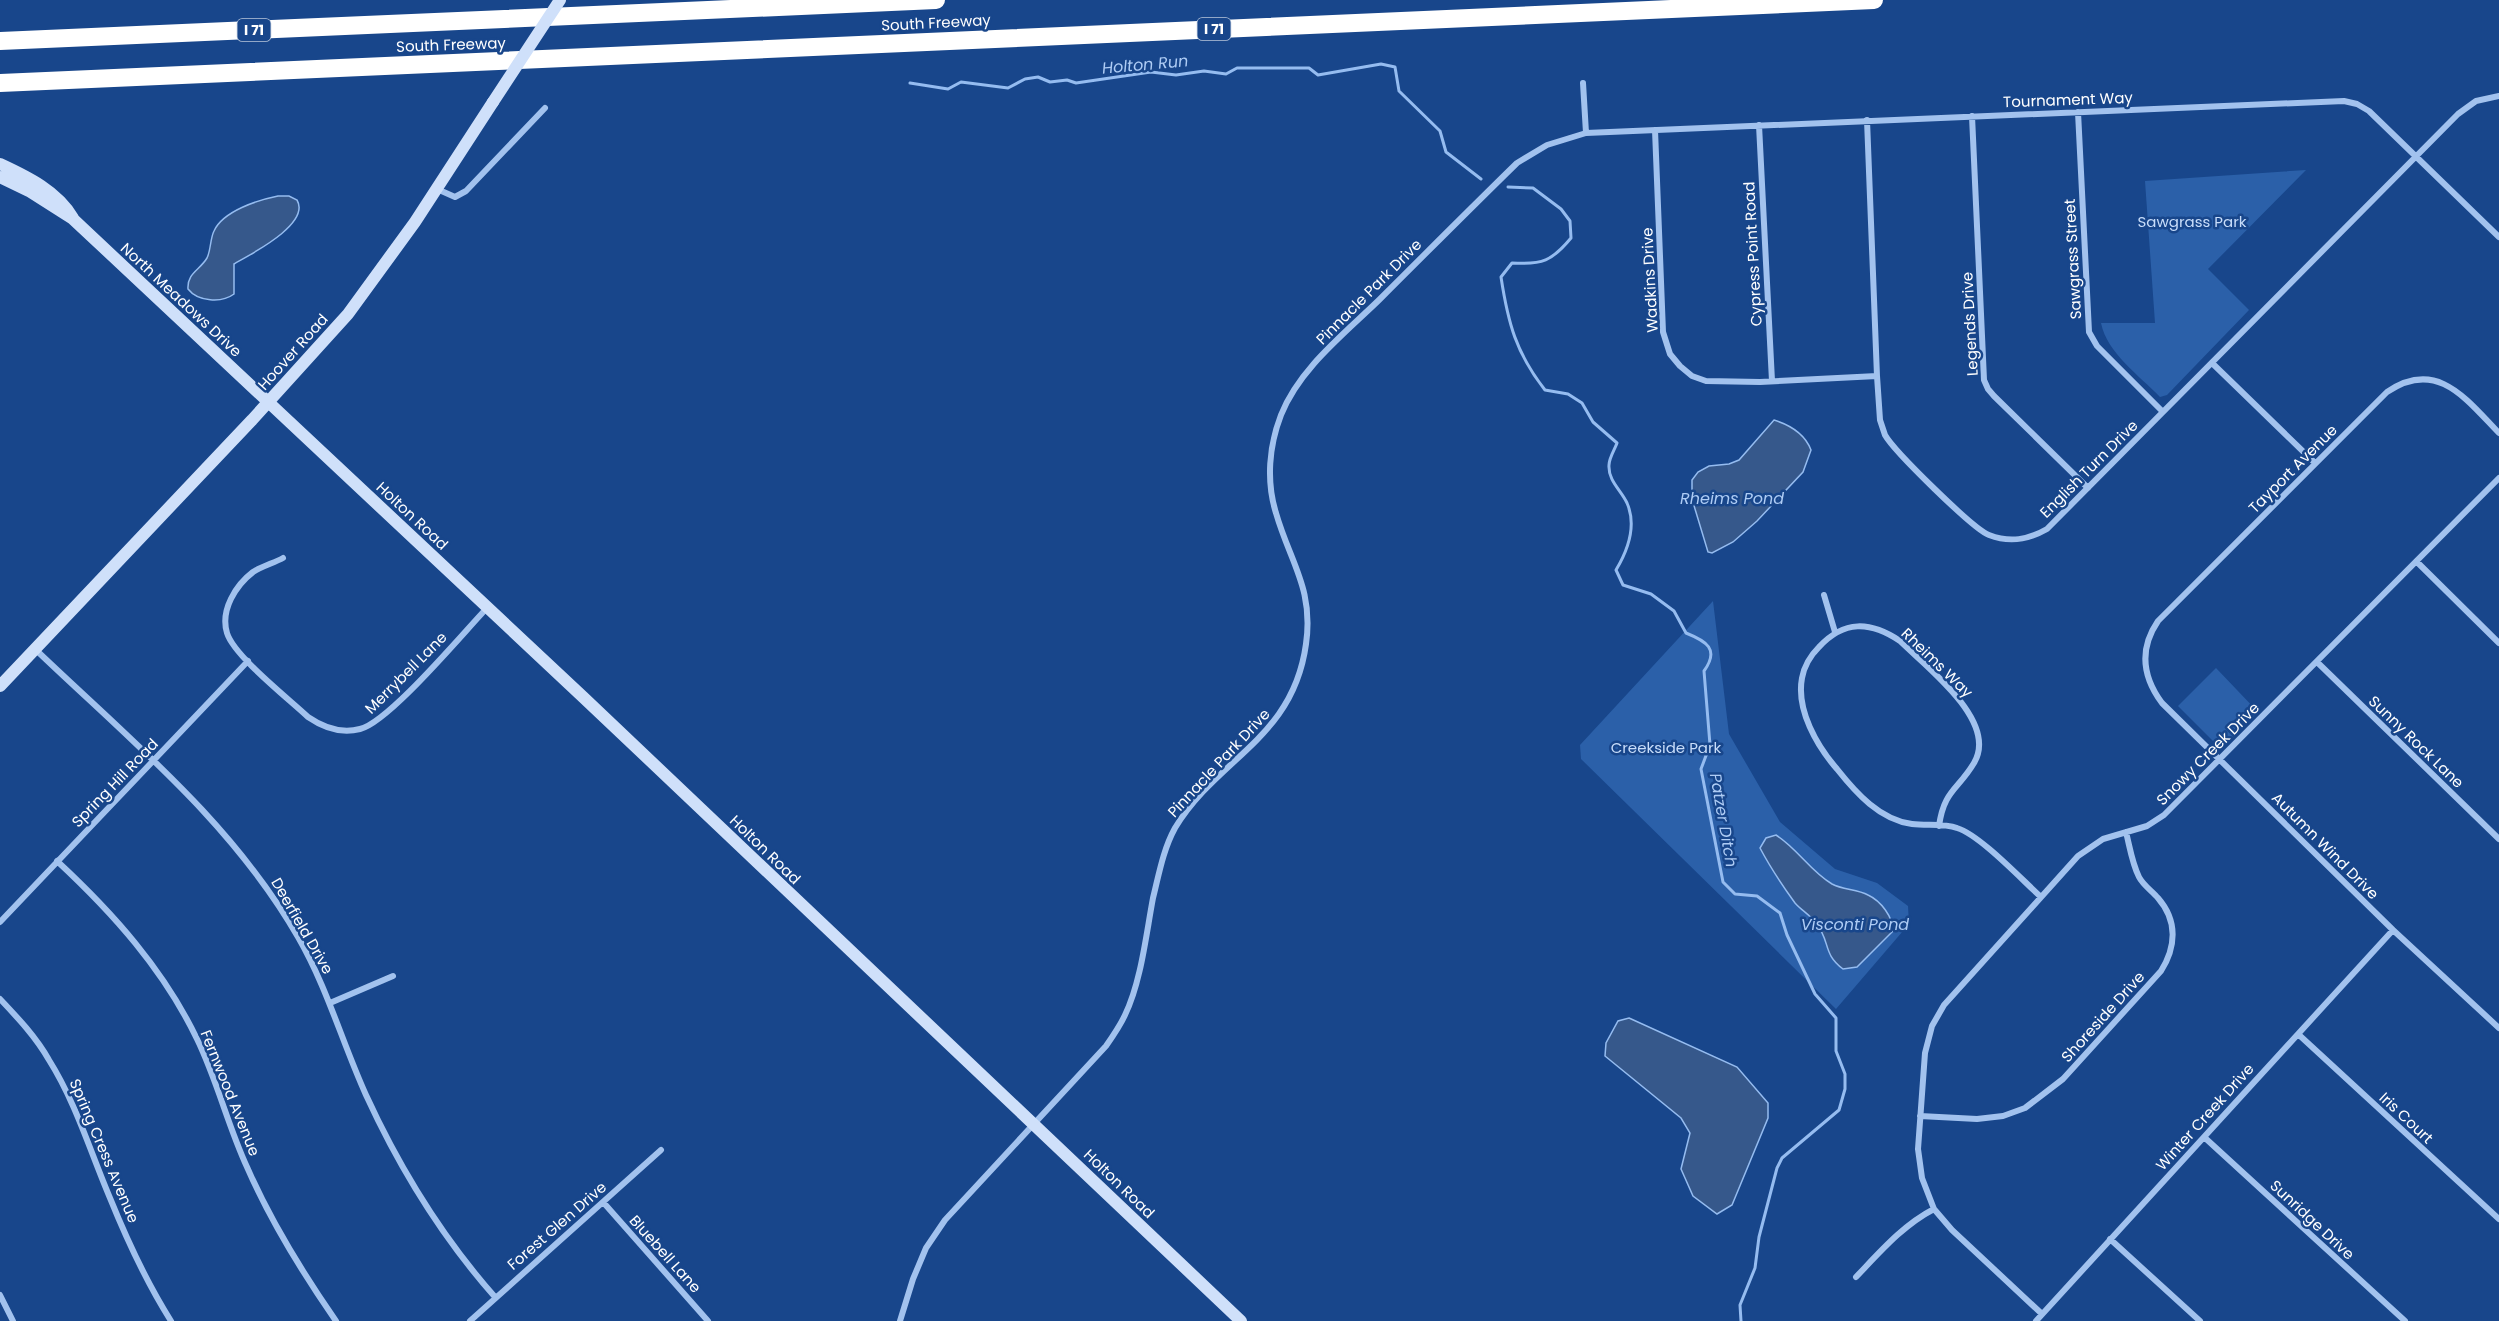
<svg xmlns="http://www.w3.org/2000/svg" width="2499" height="1321" viewBox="0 0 2499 1321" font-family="Poppins,sans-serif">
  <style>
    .green { fill: #2b60a9 }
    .water { fill: #36588b; stroke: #95bcf0; stroke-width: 1.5 }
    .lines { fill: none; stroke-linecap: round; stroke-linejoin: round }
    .stream { stroke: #95bcf0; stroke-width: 3 }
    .street { stroke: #a2c2ee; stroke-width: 6 }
    .secondary { stroke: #cfe0fa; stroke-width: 12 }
    .highway { stroke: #fff; stroke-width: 18 }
    .secondary-bridge { stroke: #cfe0fa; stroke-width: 12 }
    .labels { text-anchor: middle; stroke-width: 5; stroke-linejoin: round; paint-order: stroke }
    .shield { fill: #18468b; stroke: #bac8dc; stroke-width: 1.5 }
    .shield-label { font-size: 14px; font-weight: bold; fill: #fff }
    .street-label { font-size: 15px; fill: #fff; stroke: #18468b }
    .park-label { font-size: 15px; fill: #c8ddfa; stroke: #18468b }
    .water-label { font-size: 16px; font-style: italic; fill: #aeccf5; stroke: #18468b }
  </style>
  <rect width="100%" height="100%" fill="#18468b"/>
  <path class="green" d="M2306 170 2208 269 2249 310 2167 395 2160 397C2139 375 2107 353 2101 323H2155L2145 181Z
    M1713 601 1729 734 1780 822 1835 869 1877 883 1908 906 1909 924 1836 1009 1581 759 1580 745Z
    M2216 668 2258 712 2228 743 2222 745 2216 744 2178 706Z"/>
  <path class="water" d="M278 196H289L297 200C311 224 251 254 234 264V294C222 303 198 302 188 289 187 273 200 270 207 258 211 250 210 239 214 231 223 211 258 200 278 196Z
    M1774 420C1790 425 1805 434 1811 450L1803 472 1757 521 1733 542 1712 553 1708 552 1692 499V480L1698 472 1709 466 1729 464 1739 460Z
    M1776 835C1797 848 1810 871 1832 884 1843 890 1857 889 1868 895 1881 901 1893 917 1893 931L1857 967 1843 969C1822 953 1831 942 1816 923 1810 915 1801 910 1795 903 1782 885 1770 867 1760 848L1766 838Z
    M1629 1018 1737 1067 1768 1103V1118L1732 1205 1717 1214 1693 1196 1681 1169 1690 1133 1681 1118 1605 1056 1606 1043 1618 1021Z"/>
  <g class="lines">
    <path class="stream" d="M910 83 948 89 961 82 1008 88 1025 79 1038 77 1050 82 1067 80 1076 83 1151 72 1176 75 1204 71 1226 74 1237 68H1309L1318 75 1381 64 1395 67 1399 91 1440 131 1446 152 1481 179
      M1508 187 1533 188 1561 209 1570 221 1571 238C1552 261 1542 265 1512 263L1501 277C1508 323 1516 353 1545 390L1568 394 1582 403 1593 422 1617 443C1615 449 1609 458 1609 465 1608 481 1621 490 1627 503 1637 526 1628 550 1616 570L1623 585 1651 594 1674 611 1686 633C1706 641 1720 649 1704 671L1710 745 1701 769 1723 882 1735 894 1757 896 1780 913 1787 935 1815 994 1836 1018V1051L1845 1074V1089L1839 1110 1782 1158 1777 1168 1759 1237 1755 1268 1740 1305 1741 1321"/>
    <path class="street" d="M1583 83 1586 133
      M2078 112 2089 332 2097 346 2163 412
      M1972 116 1984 380 1988 389 1994 396 2088 488
      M1867 120 1877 376 1880 420 1885 435C1894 451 1973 529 1989 535 2010 543 2028 540 2047 529L2458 114 2476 101 2499 96
      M1759 125 1772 381
      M1655 130 1663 332 1670 354 1680 366 1692 376 1706 381 1760 382 1877 376
      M437 189 455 197 466 191 545 108
      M2212 363 2315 463
      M2499 433C2466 399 2437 358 2387 392L2158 621C2139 649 2142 676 2162 703L2393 930 2499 1028
      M283 558C274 563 262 566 253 572 236 585 220 610 227 633 234 656 289 699 308 717 324 728 341 734 360 729 389 722 463 633 487 608
      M2417 562 2499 643
      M1824 595 1835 632
      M35 649C129 739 232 822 298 937 327 987 342 1042 366 1095 400 1169 441 1236 495 1297
      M2317 662 2499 839
      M1939 826C1944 790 1958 790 1974 763 1999 721 1926 667 1900 641 1870 621 1844 620 1819 647 1811 655 1804 667 1802 678 1796 710 1817 746 1837 769 1856 793 1880 820 1912 824 1926 826 1944 823 1957 828 1980 835 2022 880 2041 897
      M57 861C113 913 164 970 197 1039 217 1080 228 1126 247 1167 271 1222 302 1272 336 1321
      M0 922 248 661
      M0 999C18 1018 36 1037 49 1060 76 1103 90 1151 110 1198 127 1240 147 1283 171 1321
      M330 1003 393 976
      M2298 1034 2499 1219
      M1920 1116 1977 1119 2003 1116 2025 1108 2063 1079 2161 971C2176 947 2178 921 2158 898 2152 891 2143 885 2139 877 2132 863 2130 848 2126 832
      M2204 1137 2405 1321
      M603 1202 708 1321
      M2110 1239 2200 1321
      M1856 1277C1880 1252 1903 1225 1934 1209
      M0 1295 13 1321
      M2042 1314 1952 1230 1934 1209 1922 1178 1918 1149 1925 1053 1932 1026 1944 1005 2078 856 2103 839 2147 826 2164 815 2499 478
      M470 1321 661 1150
      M900 1321 913 1279 926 1248 945 1220 1106 1046C1113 1036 1120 1026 1125 1015 1141 982 1146 935 1153 898 1159 874 1163 850 1175 828 1218 757 1293 739 1306 644 1314 589 1290 562 1276 513 1266 481 1269 446 1281 415 1299 369 1344 334 1379 300 1425 254 1471 208 1517 163L1547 145 1586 133 2344 101 2357 104 2369 111 2499 237
      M2036 1321 2393 930"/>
    <path class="secondary" d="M0 164C28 177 57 191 73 218
      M0 177 29 191 73 219 583 697 1241 1321
      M0 686 252 420 348 314 415 222 493 102"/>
    <path class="highway" d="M0 41 936 0
      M0 83 1874 0"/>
    <path class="secondary-bridge" d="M493 102 560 0"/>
  </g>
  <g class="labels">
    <g class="shield">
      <rect x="1197.5" y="18" width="33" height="22" rx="4.5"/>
      <rect x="237.5" y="19" width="33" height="22" rx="4.5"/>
    </g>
    <g class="shield-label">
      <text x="1214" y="34">I 71</text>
      <text x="254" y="35">I 71</text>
    </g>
    <g class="street-label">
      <text transform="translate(936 23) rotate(-3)" y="5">South Freeway</text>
      <text transform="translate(451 45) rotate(-2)" y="5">South Freeway</text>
      <text transform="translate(2068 100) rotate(-2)" y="5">Tournament Way</text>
      <text transform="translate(1753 254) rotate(-93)" y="5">Cypress Point Road</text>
      <text transform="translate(2073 259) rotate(-93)" y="5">Sawgrass Street</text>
      <text transform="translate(1650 280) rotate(-93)" y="5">Wadkins Drive</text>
      <text transform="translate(1369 292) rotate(-45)" y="5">Pinnacle Park Drive</text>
      <text transform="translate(181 300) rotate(43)" y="5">North Meadows Drive</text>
      <text transform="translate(1970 324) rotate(-93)" y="5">Legends Drive</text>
      <text transform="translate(293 352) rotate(-48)" y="5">Hoover Road</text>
      <text transform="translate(2089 469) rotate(-45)" y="5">English Turn Drive</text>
      <text transform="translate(2293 469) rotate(-45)" y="5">Tayport Avenue</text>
      <text transform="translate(412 516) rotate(43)" y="5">Holton Road</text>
      <text transform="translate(1937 663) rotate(44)" y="5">Rheims Way</text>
      <text transform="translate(406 673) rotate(-45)" y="5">Merrybell Lane</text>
      <text transform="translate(2416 742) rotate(44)" y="5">Sunny Rock Lane</text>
      <text transform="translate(2208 754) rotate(-45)" y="5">Snowy Creek Drive</text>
      <text transform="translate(1219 763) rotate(-47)" y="5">Pinnacle Park Drive</text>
      <text transform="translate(115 783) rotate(-46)" y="5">Spring Hill Road</text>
      <text transform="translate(2325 846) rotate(45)" y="5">Autumn Wind Drive</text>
      <text transform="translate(765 850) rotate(44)" y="5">Holton Road</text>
      <text transform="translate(302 926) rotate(60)" y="5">Deerfield Drive</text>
      <text transform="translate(2103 1017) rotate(-48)" y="5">Shoreside Drive</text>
      <text transform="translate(230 1093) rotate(68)" y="5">Fernwood Avenue</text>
      <text transform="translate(2205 1117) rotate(-48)" y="5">Winter Creek Drive</text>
      <text transform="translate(2406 1118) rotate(43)" y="5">Iris Court</text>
      <text transform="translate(104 1151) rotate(67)" y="5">Spring Cress Avenue</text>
      <text transform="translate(1119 1184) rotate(44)" y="5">Holton Road</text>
      <text transform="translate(2312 1220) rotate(43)" y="5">Sunridge Drive</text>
      <text transform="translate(557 1226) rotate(-41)" y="5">Forest Glen Drive</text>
      <text transform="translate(665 1254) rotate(48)" y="5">Bluebell Lane</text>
    </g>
    <g class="park-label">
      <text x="2192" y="227">Sawgrass Park</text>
      <text x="1666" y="753">Creekside Park</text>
    </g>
    <g class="water-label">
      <text transform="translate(1145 64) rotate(-5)" y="6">Holton Run</text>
      <text x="1732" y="504">Rheims Pond</text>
      <text transform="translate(1724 820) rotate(80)" y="6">Patzer Ditch</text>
      <text x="1855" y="930">Visconti Pond</text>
    </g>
  </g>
</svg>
